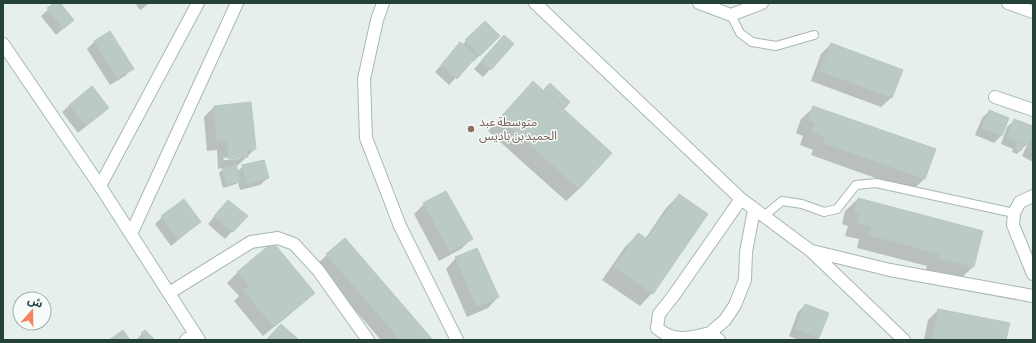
<svg xmlns="http://www.w3.org/2000/svg" width="1036" height="343" viewBox="0 0 1036 343" font-family="'Asap Condensed','Noto Sans Arabic',sans-serif">
  <style>
    .shadow { fill: #0003; fill-rule: evenodd }
    .building { fill: #bbcac4; stroke: #b8c9c2 }
    .lines { fill: none; stroke-linecap: round; stroke-linejoin: round }
    .lane-casing { stroke: #a8b8b2; stroke-width: 10 }
    .street-casing { stroke: #a8b8b2; stroke-width: 14 }
    .secondary-casing { stroke: #a4bbb3; stroke-width: 14 }
    .lane { stroke: #fff; stroke-width: 8 }
    .street { stroke: #fff; stroke-width: 12 }
    .secondary { stroke: #fff; stroke-width: 12 }
    .education-dot { fill: #8d6e63; stroke: #f7fbf9; stroke-width: 1.5 }
    .labels { text-anchor: middle; stroke-width: 3; stroke-linejoin: round; paint-order: stroke }
    .education-label { font-size: 12px; fill: #785e54; stroke: #f7fbf9; text-anchor: start }
  </style>
  <rect width="100%" height="100%" fill="#e6efeb"/>
  <path class="shadow" d="M56 3H59L73 20 56 35 41 16Z
    M135 3H150L140 10Z
    M485 22 499 36 473 62 471 61 449 85 435 72 453 51 462 45Z
    M110 32 132 69 125 76 110 85 87 49 94 42Z
    M504 36 513 44 483 77 474 69Z
    M831 44 892 97 881 107 811 81 821 54Z
    M533 82 543 92 550 84 569 102 563 109 579 189 566 201 488 131Z
    M70 105 108 108 78 133 62 112Z
    M214 107 255 149 236 167 237 172 243 166 268 178 260 185 240 190 238 182 236 184 223 188 219 173 224 168 218 169 217 150 207 151 204 117ZM241 157 239 159 224 160 223 158Z
    M814 107 924 179 912 191 811 155 813 150 800 145 803 136 796 133 801 119Z
    M989 111 1008 119 1001 136 994 143 975 135 982 118Z
    M1015 120 1033 127 1029 139 1030 140 1033 134V162L1022 156 1028 143 1017 154 1012 152 1013 149 1001 144 1007 127Z
    M679 195 652 293 640 306 602 280 625 247 638 234 645 239 666 208Z
    M858 199 973 267 960 279 926 270 927 266 857 248 859 239 845 236 848 226 842 224 845 211Z
    M424 204 471 239 461 249 439 261 414 214Z
    M221 208 246 216 225 239 208 224Z
    M162 217 200 222 171 246 155 224Z
    M327 255 432 340H381L316 265Z
    M456 258 498 297 488 308 467 317 446 269Z
    M238 272 303 303 263 336 234 301 239 296 227 283Z
    M805 305 819 338 816 340H799L789 336 798 312Z
    M938 310 1005 340H924L928 320Z
    M145 331 154 340H136Z"/>
  <path class="building" d="M54 3H60L74 20 63 29 47 8Z
    M485 21 500 36 480 56 465 40Z
    M110 31 134 69 117 78 94 41Z
    M504 35 514 44 491 70 481 61Z
    M460 42 477 56 457 79 441 65Z
    M831 43 903 70 892 98 820 71Z
    M533 81 612 153 579 189 500 118Z
    M550 83 570 102 565 108 544 89Z
    M92 86 109 108 86 126 69 105Z
    M251 102 256 149 247 150 248 157 229 159 227 140 217 141 214 106Z
    M813 106 936 149 925 179 823 143 825 137 812 132 815 123 808 120Z
    M989 110 1009 118 1002 136 982 128Z
    M1014 119 1033 126V131L1028 145 1007 137Z
    M1018 141 1024 143 1021 151 1015 148Z
    M264 160 269 178 247 184 242 165Z
    M236 165 241 181 227 185 222 169Z
    M446 191 473 239 450 252 423 203Z
    M679 194 708 214 653 294 614 267 638 233 647 239Z
    M858 198 983 231 974 267 938 258 939 254 869 235 871 227 857 223 860 213 854 211Z
    M184 199 201 222 178 239 161 216Z
    M228 200 248 216 233 232 214 216Z
    M345 238 433 340H400L326 254Z
    M273 242 315 293 274 327 243 290 249 286 237 272Z
    M477 248 499 297 477 307 455 257Z
    M805 304 829 313 819 338 795 329Z
    M938 309 1010 323 1006 340H932Z
    M281 324 298 339 297 340H266Z
    M123 330 130 340H109Z
    M145 330 155 340H147L141 333Z"/>
  <g class="lines">
    <defs>
      <path id="lane" d="M731 15 740 33 752 42 776 46 814 35
        M763 217 782 201 802 204 824 212 837 209 856 185 876 183 1014 213"/>
      <path id="street" d="M383 3 377 20 364 79 366 138 400 226 457 340
        M535 3 741 199 811 251 904 340
        M699 3 731 15 762 3
        M1008 3 1033 12
        M995 97 1033 110
        M100 186 198 3
        M1033 196 1020 202 1014 213 1013 225 1033 274
        M131 234 237 3
        M812 251 890 270 1033 296
        M169 293 251 242 278 238 294 244 318 270 368 340
        M710 333 725 320 735 305 745 280 746 252 754 210
        M186 340 195 334
        M719 340 710 333C690 338 674 343 657 328L659 314 674 295 741 199"/>
      <path id="secondary" d="M3 44 100 186 199 340"/>
    </defs>
    <use href="#lane" class="lane-casing"/>
    <use href="#street" class="street-casing"/>
    <use href="#secondary" class="secondary-casing"/>
    <use href="#lane" class="lane"/>
    <use href="#street" class="street"/>
    <use href="#secondary" class="secondary"/>
  </g>
  <circle class="education-dot" cx="471" cy="129" r="4"/>
  <g class="labels">
    <g class="education-label">
      <text x="479" y="126">متوسطة عبد<tspan x="479" dy="14">الحميد بن باديس</tspan></text>
    </g>
  </g>
  <rect width="1036" height="343" fill="none" stroke="#24423a" stroke-width="8"/>
  <g transform="translate(32 311) rotate(20)"><circle r="19" fill="#f7fbf9" stroke="#a3b1ad"/>
  <path d="M0-3L7 15L0 10L-7 15Z" fill="#f4845f"/>
  <text y="-6" font-size="11" font-weight="bold" text-anchor="middle" fill="#24423a">ش</text>
  </g>
</svg>
